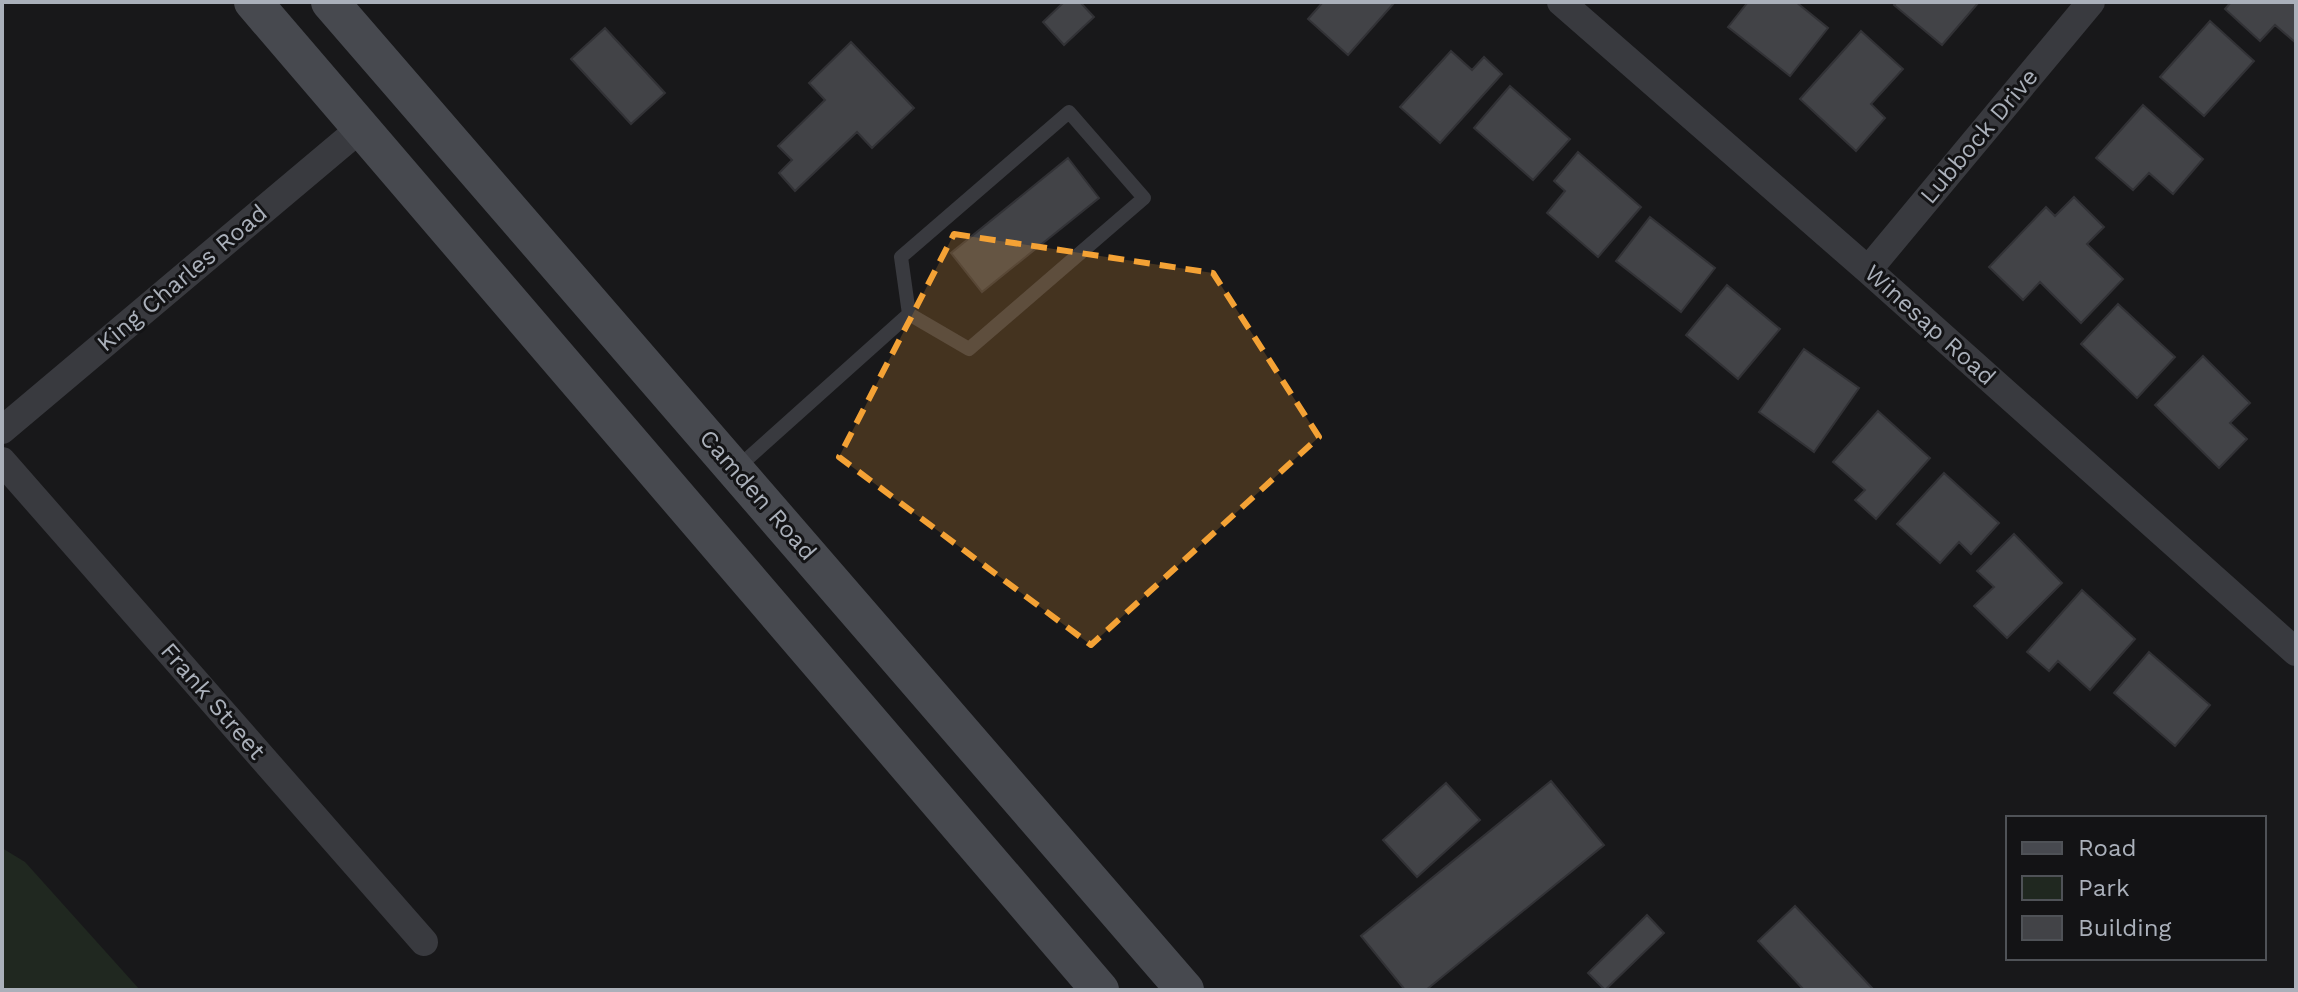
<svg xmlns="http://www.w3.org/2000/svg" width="2298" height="992" viewBox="0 0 2298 992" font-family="'Work Sans',sans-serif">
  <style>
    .green { fill: #202820 }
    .building { fill: #424347; stroke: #323236; stroke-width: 2 }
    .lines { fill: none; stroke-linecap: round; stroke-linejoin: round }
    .lane { stroke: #393a3f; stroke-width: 14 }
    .street { stroke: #393a3f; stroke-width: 28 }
    .secondary { stroke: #47494f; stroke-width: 38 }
    .marked { fill: #f4a235; fill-opacity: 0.2; stroke: #f4a235; stroke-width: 6; stroke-dasharray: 16 10; stroke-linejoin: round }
    .labels { text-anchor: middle; stroke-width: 6; stroke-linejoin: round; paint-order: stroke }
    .street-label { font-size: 24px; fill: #aab0ba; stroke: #131315 }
  </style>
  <rect width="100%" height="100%" fill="#18181a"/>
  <path class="green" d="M2 848 25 862 140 990H2Z"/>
  <path class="building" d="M1064 2H1080L1094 17 1064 45 1043 22Z
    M1323 2H1395L1348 55 1308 19Z
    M1748 2H1796L1828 28 1790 76 1728 27Z
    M1897 2H1979L1942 45 1894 5Z
    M2231 2H2296V43L2275 25 2260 41 2225 9Z
    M2210 21 2254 61 2204 116 2160 77Z
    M605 28 665 93 631 124 571 59Z
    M1861 31 1903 69 1871 104 1885 118 1856 151 1800 99Z
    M851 42 914 108 872 148 857 132 795 191 779 173 792 160 778 146 825 100 809 83Z
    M1451 51 1472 70 1484 57 1502 74 1440 143 1400 107Z
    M1510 86 1570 139 1533 180 1474 128Z
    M2143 105 2203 159 2173 194 2149 173 2133 190 2096 158Z
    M1578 152 1641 207 1598 257 1547 213 1565 191 1554 181Z
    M1068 158 1099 198 982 292 951 253Z
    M2074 197 2104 227 2087 244 2123 279 2081 323 2040 282 2023 300 1989 267 2046 207 2055 216Z
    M1650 217 1715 268 1681 312 1616 261Z
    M1727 285 1780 329 1738 379 1686 335Z
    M2118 304 2175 357 2137 398 2081 344Z
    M1804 349 1859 388 1814 452 1759 412Z
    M2203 356 2250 403 2230 423 2247 439 2219 468 2155 405Z
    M1878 411 1930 458 1876 519 1855 500 1865 490 1833 462Z
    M1944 473 1999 523 1971 554 1959 542 1940 563 1897 524Z
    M2014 534 2062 583 2007 638 1974 606 1994 587 1977 571Z
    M2082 590 2135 639 2090 690 2058 661 2049 671 2027 652Z
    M2149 652 2210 705 2175 746 2114 693Z
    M1551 781 1604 845 1426 990H1405L1361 936Z
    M1446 783 1480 820 1417 877 1383 840Z
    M1795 906 1873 989 1872 990H1804L1758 941Z
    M1647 915 1664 933 1605 990 1588 973Z"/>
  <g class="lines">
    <path class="lane" d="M736 469 909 314 969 349 1144 198 1069 112 901 257 909 314"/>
    <path class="street" d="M1561 2 1868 270 2296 652
      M1868 270 2091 2
      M2 430 362 127
      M2 461 424 942"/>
    <path class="secondary" d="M253 2 1100 990
      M330 2 1185 990"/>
  </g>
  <path class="marked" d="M954 234 1213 273 1319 437 1091 645 839 457Z"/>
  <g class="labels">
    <g class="street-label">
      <text transform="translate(1979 136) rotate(-50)" y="8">Lubbock Drive</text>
      <text transform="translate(182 278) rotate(-40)" y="8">King Charles Road</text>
      <text transform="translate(1930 325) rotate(42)" y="8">Winesap Road</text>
      <text transform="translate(758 495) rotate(49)" y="8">Camden Road</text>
      <text transform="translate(213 701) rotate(49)" y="8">Frank Street</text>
    </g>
  </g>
  <rect width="2298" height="992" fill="none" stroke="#aab0ba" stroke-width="8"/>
  <rect x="2006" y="816" width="260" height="144" fill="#131315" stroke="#4f5257" stroke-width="2"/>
  <rect x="2022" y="842" width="40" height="12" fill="#47494f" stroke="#4f5257" stroke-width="2"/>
  <text x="2078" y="856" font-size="24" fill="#aab0ba">Road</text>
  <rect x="2022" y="876" width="40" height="24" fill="#202820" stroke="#4f5257" stroke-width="2"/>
  <text x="2078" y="896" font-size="24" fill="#aab0ba">Park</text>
  <rect x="2022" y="916" width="40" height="24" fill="#424347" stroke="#4f5257" stroke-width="2"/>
  <text x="2078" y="936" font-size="24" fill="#aab0ba">Building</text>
</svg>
